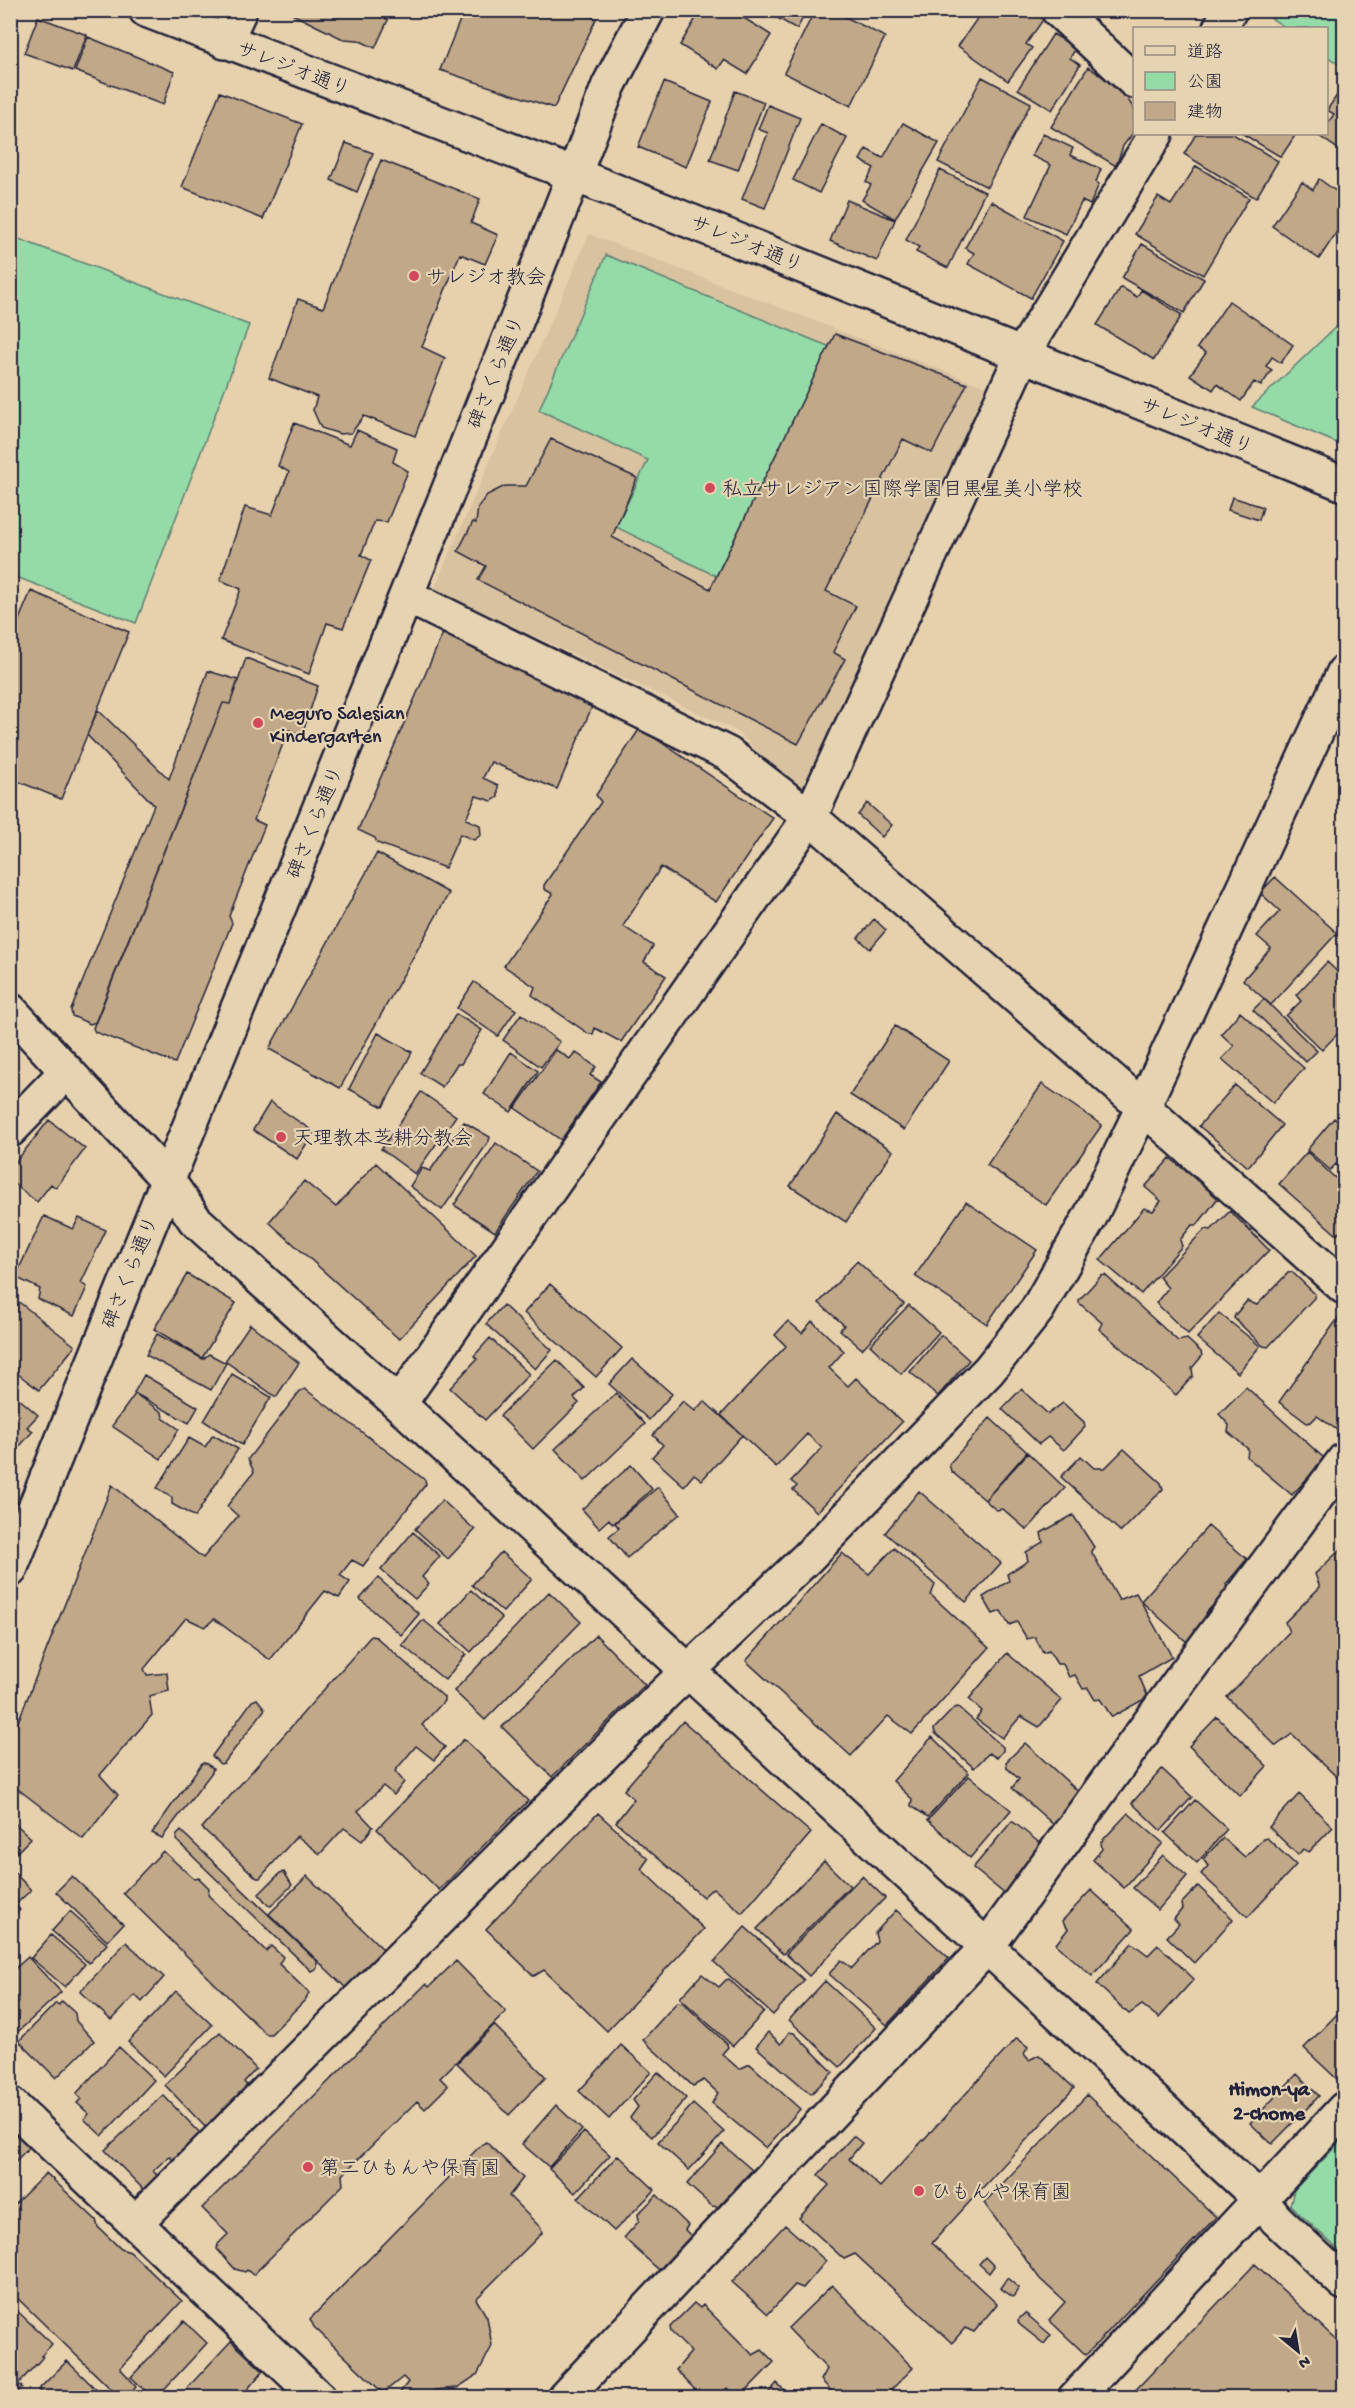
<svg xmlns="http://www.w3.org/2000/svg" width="1355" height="2408" viewBox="0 0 1355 2408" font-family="'Gochi Hand','Klee One',sans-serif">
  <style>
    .built { fill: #d8c2a0 }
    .green { fill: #95dba8; stroke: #5c7e72; stroke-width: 1.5 }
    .building { fill: #c1a888; stroke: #22223b; stroke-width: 1.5 }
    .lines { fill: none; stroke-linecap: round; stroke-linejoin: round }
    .minor-casing { stroke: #22223b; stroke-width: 38 }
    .minor { stroke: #e6d3b1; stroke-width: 33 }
    .poi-dot { fill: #d1495b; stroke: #e6d3b1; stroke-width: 2 }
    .labels { text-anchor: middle; stroke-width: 4.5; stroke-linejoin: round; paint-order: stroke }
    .street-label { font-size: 20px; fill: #22223b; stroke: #e6d3b1 }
    .poi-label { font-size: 20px; fill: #22223b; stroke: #e6d3b1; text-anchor: start }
    .neighbourhood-label { font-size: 21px; font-weight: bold; fill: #22223b; stroke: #e6d3b1 }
  </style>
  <rect width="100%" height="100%" fill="#e7d1ad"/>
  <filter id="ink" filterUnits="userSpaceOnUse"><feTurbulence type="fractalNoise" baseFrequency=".0167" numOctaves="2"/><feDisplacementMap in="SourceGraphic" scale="12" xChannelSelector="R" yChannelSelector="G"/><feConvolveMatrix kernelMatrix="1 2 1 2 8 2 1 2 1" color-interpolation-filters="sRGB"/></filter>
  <g filter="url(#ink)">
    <path class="built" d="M589 234 986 387 808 799 735 730 434 589Z"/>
    <path class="green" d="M1260 11H1344V68L1327 56 1326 28H1286Z
      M11 236 249 325 136 623 11 575Z
      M606 255 830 347 716 576 616 527 648 460 539 410Z
      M1344 319V446L1252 407Z
      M1344 2138V2255L1290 2205 1294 2190Z"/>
    <path class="building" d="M284 10H381L380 14 388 20 375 48 358 40 343 39Z
      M464 10H578L596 19 554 108 440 70Z
      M701 10H731L771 35 747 74 724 60 718 69 680 45Z
      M763 10H807L797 29Z
      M815 10H832L885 37 851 106 784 73Z
      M983 10H1036L1045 17 1026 44 1032 48 1008 81 958 46Z
      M38 17 87 35 73 71 24 53Z
      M1053 34 1076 48 1070 58 1080 65 1052 110 1018 89Z
      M88 37 174 72 163 105 75 71Z
      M1088 67 1122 90 1134 109 1133 133 1123 146 1116 166 1051 127Z
      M982 77 1031 103 987 187 938 162Z
      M664 82 712 102 686 167 638 147Z
      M1344 85V153L1319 136 1326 134V126L1334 114 1327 110Z
      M735 91 764 102 738 170 710 160Z
      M220 92 302 124 263 219 182 187Z
      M768 105 800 118 765 208 742 199 768 133 758 129Z
      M903 123 939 143 895 219 862 200 871 185 866 182 874 168 860 160 866 149 883 158Z
      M821 124 847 138 819 193 793 180Z
      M1043 134 1073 148 1070 155 1101 169 1096 182 1099 184 1090 205 1082 201 1066 234 1027 216 1051 165 1032 156Z
      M1196 134H1233L1278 161 1256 198 1184 154Z
      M1243 134H1296L1281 157Z
      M346 143 373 153 357 192 331 180Z
      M381 160 480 199 471 223 498 235 485 264 460 254 422 347 445 358 415 436 364 416 351 433 340 434 321 428 313 410 317 397 269 378 298 299 323 308Z
      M1196 166 1249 198 1203 275 1135 234 1158 197 1171 205Z
      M940 170 985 192 948 268 916 252 919 247 906 240Z
      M1319 179 1344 197V221L1319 259 1272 226 1302 182 1313 190Z
      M847 200 895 220 877 261 830 241Z
      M991 201 1063 241 1031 298 968 264 974 253 965 248Z
      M1142 244 1204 279 1184 313 1122 278Z
      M1121 287 1137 297 1141 290 1182 315 1154 360 1097 325Z
      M1229 301 1293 345 1281 363 1272 357 1266 366 1272 370 1261 386 1254 382 1241 401 1217 384 1213 390 1190 375 1206 353 1197 348Z
      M835 334 967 384 932 453 903 439 826 591 856 606 833 652 845 659 798 744 478 580 486 566 458 551 473 522 476 523 478 507 487 495 505 486H526L551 439 637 478 612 537 710 589Z
      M294 423 350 445 357 430 397 448 393 462 408 471 387 522 375 521 361 555 371 560 343 628 327 623 309 674 221 640 241 589 220 580 245 507 272 515 289 472 278 466Z
      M1232 497 1263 507 1259 520 1228 510Z
      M31 591 129 632 61 799 10 778V641Z
      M443 633 594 702 557 789 491 762 483 778 498 785V797L492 801 476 796 466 819 480 825 481 835 474 840 460 834 445 868 377 843 375 838 358 830Z
      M246 658 318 686 302 735 289 730 287 733 254 820 265 825 229 916 232 923 175 1063 95 1032 93 1028 223 703 230 704Z
      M208 671 238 680 230 704 223 703 96 1022 90 1024 72 1016 71 1010 154 805 87 735 98 710 169 779Z
      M640 728 773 818 716 902 661 867 623 926 653 946 644 962 666 976 621 1042 595 1028 593 1034H589L532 995 535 987 504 966 553 894 544 889V885L601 802 596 795Z
      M867 803 892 825 882 837 858 815Z
      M377 853 449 893 340 1088 269 1049Z
      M1275 877 1337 933 1271 1005 1243 980 1271 948 1257 936 1280 911 1260 893Z
      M874 919 886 930 870 949 858 938Z
      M1327 962 1344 978V1027L1322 1050 1286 1016 1301 1001 1296 995Z
      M474 982 516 1010 498 1036 457 1008Z
      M1264 999 1317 1051 1306 1062 1253 1010Z
      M1240 1012 1304 1068 1273 1103 1222 1059 1234 1046 1221 1034Z
      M456 1014 482 1030 461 1064H457L442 1087 420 1073Z
      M521 1014 560 1042 541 1067 503 1040Z
      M895 1026 949 1061 904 1130 850 1095Z
      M378 1033 412 1052 383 1107 349 1089Z
      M556 1050 570 1059 575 1052 596 1067 590 1075 601 1082 561 1140 515 1108Z
      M511 1052 538 1071 511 1112 484 1094Z
      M1042 1084 1102 1125 1046 1205 987 1165Z
      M1235 1085 1282 1125 1248 1167 1199 1126Z
      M421 1092 456 1116 415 1174 381 1149Z
      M270 1102 314 1132 297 1159 253 1130Z
      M837 1114 893 1151 846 1222 790 1186Z
      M1334 1118 1344 1127V1172L1336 1164 1330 1170 1307 1150Z
      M49 1120 85 1149 56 1188 51 1184 37 1202 10 1181V1169Z
      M464 1122 490 1137 489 1141 442 1210 410 1186 422 1168 430 1171Z
      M496 1143 537 1171 495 1232 454 1205Z
      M1307 1152 1344 1186V1227L1337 1235 1279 1184Z
      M1170 1158 1218 1198 1197 1225H1192L1180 1240 1182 1246 1141 1294 1100 1260 1144 1208 1153 1211 1161 1201 1145 1187Z
      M376 1163 476 1256 399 1339 269 1222 304 1181 336 1207Z
      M966 1202 1037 1250 987 1324 915 1276Z
      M1230 1211 1269 1250 1188 1334 1156 1303 1168 1288 1159 1277 1205 1229 1211 1230Z
      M44 1216 73 1229 79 1218 106 1230 81 1283 87 1287 74 1316 38 1299 40 1289 15 1277Z
      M857 1261 904 1304 862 1349 840 1330 844 1325 819 1303Z
      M1292 1272 1315 1294 1314 1298 1268 1347 1263 1346 1234 1318 1235 1315 1247 1301 1257 1305 1288 1273Z
      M187 1274 236 1303 202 1358 154 1329Z
      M1105 1275 1178 1341 1187 1339 1201 1352 1202 1356 1192 1368 1193 1376 1176 1395 1099 1329 1102 1323 1079 1303V1300L1101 1276Z
      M550 1284 622 1348 596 1377 524 1313Z
      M10 1295 75 1346 39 1390 10 1368Z
      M503 1305 552 1350 535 1369 486 1324Z
      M909 1305 939 1332 901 1374 870 1345Z
      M1219 1313 1260 1346 1238 1373 1197 1338Z
      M1341 1314 1344 1317V1426L1340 1432 1317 1416 1311 1422 1307 1423 1279 1402Z
      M788 1321 802 1333 812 1321 844 1351 829 1368 848 1386 856 1378 902 1422 817 1512 793 1490 797 1486 791 1481 822 1448 807 1434 776 1467 721 1415 786 1346 775 1335Z
      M250 1324 299 1363 276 1397 225 1361Z
      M157 1334 203 1359 209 1354 226 1363 211 1390 146 1355Z
      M941 1335 969 1360 938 1396 910 1372Z
      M490 1338 529 1374 485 1420 450 1388 477 1359 474 1356Z
      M632 1359 672 1394 649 1420 609 1384Z
      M557 1360 584 1388 574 1398 579 1403 533 1449 500 1416Z
      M232 1374 271 1397 242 1445 204 1421Z
      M144 1375 198 1407 189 1423 134 1393Z
      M1246 1387 1325 1459 1292 1495 1247 1457 1248 1449 1228 1432 1229 1425 1219 1414Z
      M305 1389 425 1480 426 1484 363 1566 352 1560 340 1575 350 1582 339 1598 325 1591 270 1660 214 1619 205 1627 186 1618 144 1669 147 1675 167 1673 169 1691 149 1696 152 1715 100 1775 118 1795 83 1839 10 1783V1742L112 1485 203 1558 238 1516 227 1506 254 1472 248 1459 300 1391Z
      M1021 1389 1048 1414 1063 1403 1084 1422 1085 1427 1064 1450 1048 1437 1039 1444 1002 1409Z
      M10 1391 38 1415 27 1427 33 1431 14 1453 10 1450Z
      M616 1393 645 1424 585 1481 555 1449Z
      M135 1394 162 1412 163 1418 179 1429 161 1459 112 1426Z
      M683 1401 695 1411 704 1401 742 1435 702 1480 694 1474 684 1486 652 1457 663 1445 653 1435Z
      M990 1418 1027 1452 985 1500 951 1471 949 1464Z
      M213 1435 238 1449 195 1517 172 1504V1498L157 1488 189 1438 205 1447Z
      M1124 1449 1161 1483 1163 1489 1121 1532 1061 1477 1081 1456 1094 1468H1105Z
      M1028 1453 1065 1488 1027 1530 1003 1509 996 1510 985 1500Z
      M631 1465 652 1489 613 1524 609 1519 599 1528 582 1509Z
      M658 1487 680 1514 627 1558 609 1536 619 1528 615 1523Z
      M919 1491 1001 1563 966 1602 885 1533Z
      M442 1500 475 1530 448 1559 415 1529Z
      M1073 1515 1094 1547 1091 1551 1119 1600 1136 1593 1172 1657 1139 1676 1148 1697 1112 1717 1100 1699 1095 1700 1088 1688 1083 1689 1075 1675 1069 1677 1063 1664H1057L1049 1651 1043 1653 1035 1637 1027 1639 1017 1622 1009 1625 1001 1611 993 1614 983 1597 1009 1581 1007 1574 1028 1561 1026 1552 1043 1542 1041 1533Z
      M1208 1526 1247 1559 1226 1584 1227 1590 1206 1613 1210 1622 1189 1644 1141 1601Z
      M413 1532 440 1556 422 1577 429 1584 415 1599 381 1570Z
      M1344 1546V1784L1292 1734 1276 1746 1227 1697 1289 1632 1285 1622 1320 1587 1315 1574Z
      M894 1548 935 1585 931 1595 989 1648 912 1734 888 1716 851 1756 746 1661 842 1553 869 1574Z
      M501 1552 532 1579 503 1612 472 1585Z
      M378 1578 419 1614 401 1635 360 1599Z
      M471 1590 502 1618 471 1652 440 1624Z
      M549 1592 581 1622 485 1720 454 1691Z
      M423 1620 466 1654 445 1680 402 1645Z
      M596 1635 645 1685 552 1777 502 1727Z
      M371 1636 376 1637 444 1697V1701L422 1725 445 1747 434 1760 416 1746 395 1771 404 1782 394 1795 383 1786 358 1811 373 1827 362 1841 344 1828 320 1854 297 1836 260 1878H257L202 1828Z
      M1007 1653 1062 1700 1039 1727 1021 1716 1002 1738 976 1719 982 1711 969 1699Z
      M257 1699 265 1709 224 1763 220 1764 212 1756 252 1701Z
      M958 1707 1003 1747V1751L997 1758 989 1753 974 1768 935 1733 934 1729 954 1708Z
      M1217 1717 1267 1766 1240 1796 1189 1746Z
      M683 1721 811 1833 742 1913 713 1888 703 1897 616 1822 634 1799 624 1790Z
      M932 1737 969 1773 928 1817 911 1806 912 1799 893 1781Z
      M464 1739 528 1801 439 1890 377 1829Z
      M1025 1743 1082 1795 1055 1826 1012 1788 1019 1779 1007 1768 1006 1762Z
      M202 1763H205L213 1768 212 1772 162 1838 152 1833Z
      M1162 1769 1192 1797 1161 1831 1132 1803Z
      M969 1776 1011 1810 970 1858 928 1820Z
      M1299 1794 1333 1827 1309 1852 1303 1849 1298 1855 1269 1827Z
      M1195 1800 1227 1829 1197 1863 1165 1833Z
      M598 1813 648 1859 641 1869 704 1929 607 2031 544 1970 534 1976 486 1929Z
      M1128 1813 1163 1843 1124 1888 1093 1860 1102 1849 1101 1842Z
      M10 1819 31 1838 11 1858H10Z
      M1012 1821 1046 1848 1006 1895 973 1868Z
      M181 1831 317 1961V1968L311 1971 176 1840 177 1835Z
      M1223 1838 1245 1857 1263 1839 1267 1838 1296 1865 1248 1917 1201 1874 1208 1866 1203 1859Z
      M163 1851 194 1879 199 1878 209 1888 208 1895 266 1951 271 1946 283 1957 279 1964 309 1993 306 1999 271 2034H266L123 1893Z
      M1163 1855 1187 1876 1158 1910 1133 1888Z
      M824 1861 850 1886 783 1954 757 1929Z
      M11 1869 31 1890 15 1905 20 1910 10 1919Z
      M284 1872 292 1885 271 1906 268 1905 259 1894 280 1873Z
      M72 1876 123 1924 107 1941 56 1892Z
      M307 1876 384 1950 348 1990 269 1914Z
      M862 1876 885 1898 809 1976 786 1954Z
      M1198 1886 1233 1919 1194 1963 1167 1937 1179 1924 1174 1919 1182 1909 1181 1904Z
      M1091 1890 1134 1929 1092 1976 1056 1944 1068 1929 1062 1921Z
      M896 1910 949 1958 887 2025 829 1974 841 1960 852 1968 877 1941 875 1933Z
      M70 1911 107 1944 89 1963 52 1931Z
      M745 1927 804 1980 773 2015 714 1962Z
      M51 1935 85 1964 65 1987 31 1958Z
      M126 1942 164 1977 142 2002 135 1995 111 2020 80 1992Z
      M1132 1943 1148 1955 1158 1945 1194 1979 1159 2018 1142 2005 1129 2014 1097 1984Z
      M28 1957 61 1992 10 2039V1973Z
      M456 1961 506 2012 440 2078 448 2086 425 2109 417 2101 342 2175 343 2185 253 2275 247 2270 245 2272 235 2269 217 2249 218 2244 228 2234 202 2208 426 1984 429 1987Z
      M702 1974 719 1987 726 1980 729 1979 764 2012 733 2046 680 1998Z
      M825 1981 876 2028 840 2067 789 2020Z
      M176 1991 212 2025 164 2076 128 2042Z
      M62 2001 75 2013 76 2021 94 2041 56 2078 19 2041 56 2003 59 2005Z
      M677 2002 683 2003 727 2044 728 2047 722 2054 739 2069 750 2064 800 2109 766 2148 712 2103 718 2093 704 2080 693 2086 643 2040Z
      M1344 2007V2078L1340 2082 1304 2048Z
      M494 2025 546 2077 509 2115 457 2063Z
      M220 2032 256 2069 244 2082 251 2090 209 2131 165 2085Z
      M768 2032 781 2044 789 2032 794 2033 833 2072 811 2094 756 2047Z
      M1017 2038 1028 2047 1024 2054 1029 2060 1039 2055 1074 2088 932 2243 997 2304 974 2332 965 2328 952 2343 855 2254 844 2259 799 2218 829 2185 818 2175 853 2136 862 2143 849 2159 880 2187Z
      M621 2045 651 2072 609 2119 579 2091Z
      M119 2047 154 2080 102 2136 84 2119 89 2114 77 2103 81 2099 76 2094Z
      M658 2072 686 2098 652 2137 630 2118 638 2107 633 2100Z
      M1297 2074 1319 2096 1272 2144 1250 2123Z
      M163 2095 203 2136 175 2162 169 2156 153 2171 158 2176 144 2190 105 2150Z
      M1087 2095 1216 2217 1086 2355 1049 2320 1065 2302 1040 2279 984 2203Z
      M693 2104 724 2132 689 2170 658 2142Z
      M556 2105 582 2130 549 2167 522 2144Z
      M17 2127 33 2143 10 2167V2128Z
      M584 2132 610 2155 575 2193 549 2169Z
      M486 2142 523 2178 509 2196 541 2228 542 2233 476 2299 487 2317 492 2346 477 2375 457 2388 435 2390 427 2398H396L408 2382 403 2377 383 2393 314 2327 310 2319 481 2145Z
      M722 2144 752 2170 718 2207 712 2206 687 2184Z
      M618 2155 655 2190 614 2231 578 2198Z
      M46 2173 96 2220 98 2227 121 2249 130 2252 182 2301 120 2368 136 2386 127 2396 115 2393 10 2291V2209Z
      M657 2195 688 2225 685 2230 691 2236 659 2270 624 2238 639 2221 638 2214Z
      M785 2225 826 2261 803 2288 795 2285 768 2314 732 2282Z
      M985 2257 994 2266 989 2273 979 2264Z
      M1255 2264 1344 2347V2398H1128Z
      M1007 2278 1019 2288 1013 2297 1000 2288Z
      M832 2285 913 2368 883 2398H838L821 2380 827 2369 788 2328Z
      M694 2303 700 2308 703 2305 753 2355 762 2350 774 2362 739 2398 727 2388 717 2398H703L676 2370 691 2352 671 2332 670 2327Z
      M10 2304 52 2344 41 2356 43 2357 18 2384 22 2387 12 2398Z
      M1025 2313 1051 2335 1044 2344 1019 2324 1018 2320Z
      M184 2321 207 2343 156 2398H153L131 2377Z
      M231 2341 263 2371 246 2391 253 2398H178Z
      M67 2361 105 2398H40L43 2394 38 2390Z
      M777 2383 792 2398H764Z"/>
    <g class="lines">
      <defs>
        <path id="minor" d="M146 10 573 174 1344 484
          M1058 10 1134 81
          M1220 28 1230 10
          M225 42 240 10
          M407 596 728 754 810 817 1143 1107 1344 1287
          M10 1010 167 1179 195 1220 399 1404 1260 2199 1276 2219 1344 2283
          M10 1130 67 1071
          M399 1404 810 817 1023 353 1156 134
          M10 1570C208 1074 416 583 609 85L648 10
          M10 2104 319 2398
          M135 2223 666 1692 808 1557 989 1370 1037 1310 1090 1217 1143 1107 1344 672
          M564 2398 986 1948 1185 1674 1344 1460
          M1075 2398 1344 2109"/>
      </defs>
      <use href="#minor" class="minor-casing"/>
      <use href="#minor" class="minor"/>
    </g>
  </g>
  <g class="poi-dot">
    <circle cx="414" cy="276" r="6"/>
    <circle cx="710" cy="488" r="6"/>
    <circle cx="258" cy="723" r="6"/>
    <circle cx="281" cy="1137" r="6"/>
    <circle cx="308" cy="2167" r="6"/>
    <circle cx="919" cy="2191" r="6"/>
  </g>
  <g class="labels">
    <g class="street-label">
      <text transform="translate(294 68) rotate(21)" y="7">サレジオ通り</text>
      <text transform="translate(747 243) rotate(22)" y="7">サレジオ通り</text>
      <text transform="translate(495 372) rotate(-68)" y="7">碑さくら通り</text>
      <text transform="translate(1197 425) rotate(22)" y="7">サレジオ通り</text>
      <text transform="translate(314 822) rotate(-68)" y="7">碑さくら通り</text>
      <text transform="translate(129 1272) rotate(-68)" y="7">碑さくら通り</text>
    </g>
    <g class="poi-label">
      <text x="426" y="283">サレジオ教会</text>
      <text x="722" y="495">私立サレジアン国際学園目黒星美小学校</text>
      <text x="270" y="719">Meguro Salesian<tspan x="270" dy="23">Kindergarten</tspan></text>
      <text x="293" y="1144">天理教本芝耕分教会</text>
      <text x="320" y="2174">第二ひもんや保育園</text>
      <text x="931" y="2198">ひもんや保育園</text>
    </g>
    <g class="neighbourhood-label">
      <text x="1269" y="2095">Himon-ya<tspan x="1269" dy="24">2-chome</tspan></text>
    </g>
  </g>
  <rect width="1355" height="2408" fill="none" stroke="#e6d3b1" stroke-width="36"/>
  <rect x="18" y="18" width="1319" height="2372" fill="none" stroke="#22223b" stroke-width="2" filter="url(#ink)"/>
  <rect x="1133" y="27" width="195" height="108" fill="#e6d3b1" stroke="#988c82" stroke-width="1.5"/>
  <rect x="1145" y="46" width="30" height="9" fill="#e6d3b1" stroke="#988c82" stroke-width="1.5"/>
  <text x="1187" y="57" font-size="18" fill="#22223b">道路</text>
  <rect x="1145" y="72" width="30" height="18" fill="#95dba8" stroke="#988c82" stroke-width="1.5"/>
  <text x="1187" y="87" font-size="18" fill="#22223b">公園</text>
  <rect x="1145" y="102" width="30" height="18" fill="#c1a888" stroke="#988c82" stroke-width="1.5"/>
  <text x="1187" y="117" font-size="18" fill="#22223b">建物</text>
  <g transform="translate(1298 2351) rotate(150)" stroke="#e6d3b1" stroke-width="4.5" paint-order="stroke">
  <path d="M0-4.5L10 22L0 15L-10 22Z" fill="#22223b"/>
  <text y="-9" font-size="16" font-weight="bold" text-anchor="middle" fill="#22223b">N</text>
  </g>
</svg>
